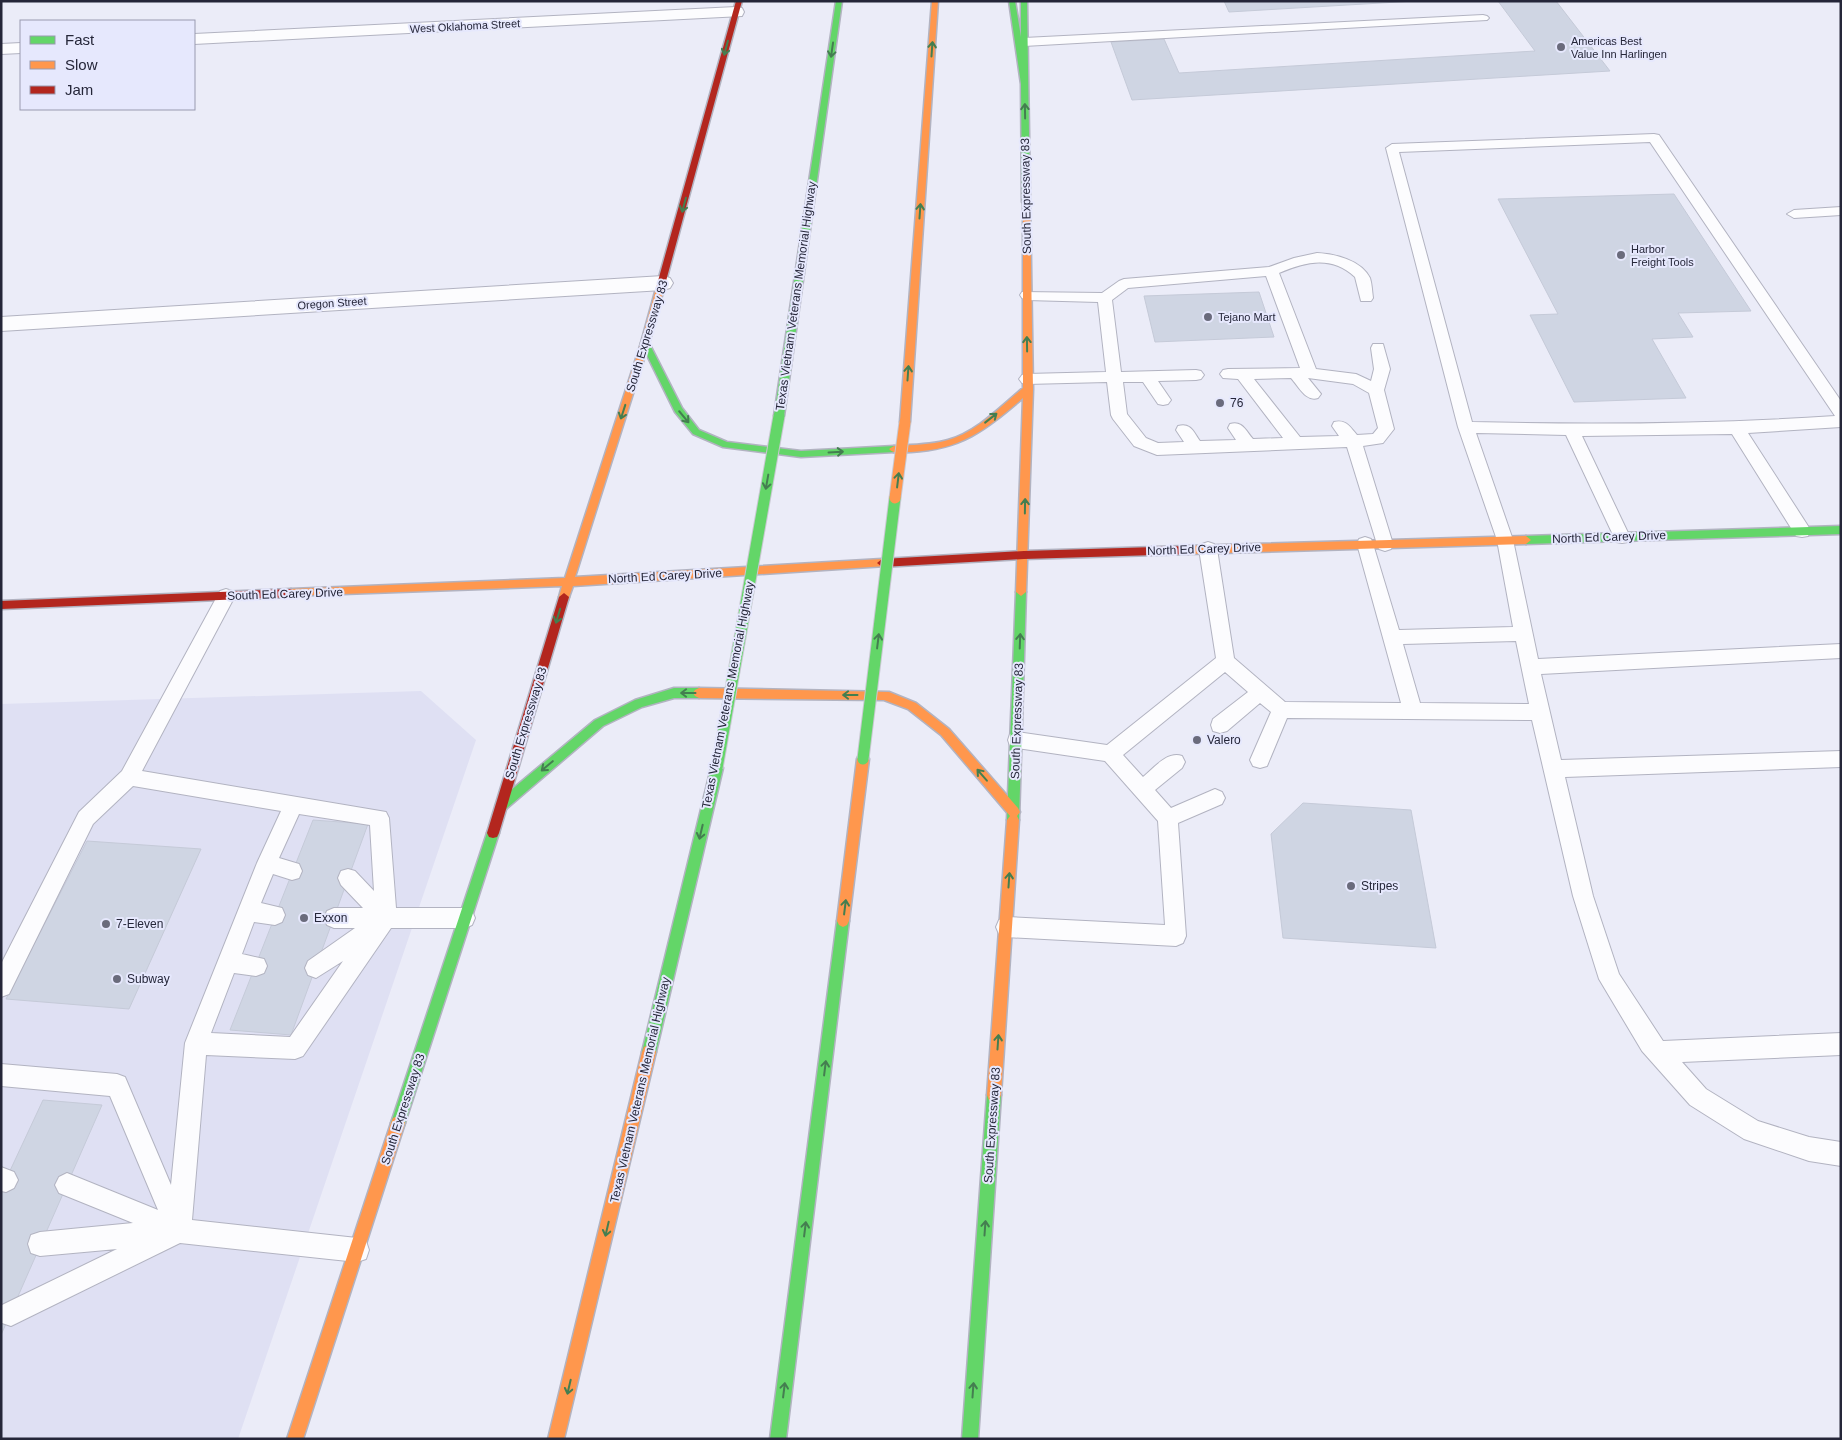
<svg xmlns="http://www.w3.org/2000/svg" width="1842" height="1440" viewBox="0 0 1842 1440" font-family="Arial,sans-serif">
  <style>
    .built { fill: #dfe0f3 }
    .building { fill: #cfd5e3; stroke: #c5cad8 }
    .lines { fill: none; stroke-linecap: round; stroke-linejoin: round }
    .lane-casing { stroke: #b2b3c1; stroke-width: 2 }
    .street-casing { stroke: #b2b3c1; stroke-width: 2 }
    .fast-casing { stroke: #b2b3c1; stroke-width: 3 }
    .slow-casing { stroke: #b2b3c1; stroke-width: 3 }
    .jam-casing { stroke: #b2b3c1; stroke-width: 3 }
    .lane { fill: #fcfcfe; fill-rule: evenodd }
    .street { fill: #fcfcfe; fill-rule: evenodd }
    .fast { fill: #63d668; fill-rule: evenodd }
    .slow { fill: #ff974d; fill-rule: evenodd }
    .jam { fill: #b3261e; fill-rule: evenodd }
    .fast-bridge-casing { stroke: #c8c8d1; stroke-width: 13; stroke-linecap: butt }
    .slow-bridge-casing { stroke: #c8c8d1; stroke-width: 13; stroke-linecap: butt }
    .fast-bridge { stroke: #63d668; stroke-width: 11 }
    .slow-bridge { stroke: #ff974d; stroke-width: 11 }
    .oneway { stroke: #447e50 }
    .poi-dot { fill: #6a6b7c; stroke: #e6e8fd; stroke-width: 2 }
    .labels { text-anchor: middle; stroke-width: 4; stroke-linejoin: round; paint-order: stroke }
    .far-street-label { font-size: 11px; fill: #252639; stroke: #e6e8fd }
    .far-poi-label { font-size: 11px; fill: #252639; stroke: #e6e8fd; text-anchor: start }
    .street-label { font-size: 12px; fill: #252639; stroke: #e6e8fd }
    .poi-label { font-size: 12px; fill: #252639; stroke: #e6e8fd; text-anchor: start }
  </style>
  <rect width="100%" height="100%" fill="#ebecf8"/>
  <path class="built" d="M421 691 476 740 238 1439H1V704Z"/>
  <path class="building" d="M1224 1H1415L1229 12Z
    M1498 1H1556L1610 71 1132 100 1111 42 1164 39 1179 73 1535 51Z
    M1674 194 1751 311 1678 313 1693 337 1652 339 1686 398 1574 402 1530 315 1558 314 1498 199Z
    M1259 292 1274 337 1155 342 1144 296Z
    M1303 803 1411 810 1436 948 1283 938 1271 834Z
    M313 820 368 824 291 1035 230 1030Z
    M87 841 201 849 129 1009 6 999Z
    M43 1100 102 1105 1 1335V1190Z"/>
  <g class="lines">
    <defs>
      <path id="lane" d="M1483 15 1487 16 1489 18 1487 20 1024 46 1018 42 1024 38Z
        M1654 134 1659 135 1841 401V427L1748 433 1808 526 1810 531 1808 536 1802 537 1796 536 1732 434 1582 436 1630 537 1628 542 1622 543 1616 542 1614 537 1566 435 1476 433 1513 540 1538 659 1841 644V658L1541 674 1561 760 1841 751V767L1565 777 1593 896 1619 974 1663 1041 1841 1033V1055L1682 1062 1706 1089 1758 1121 1809 1137 1841 1142V1166L1809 1161 1744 1139 1690 1105 1642 1051 1599 979 1573 896 1532 720 1287 718 1267 766 1260 768 1253 766 1250 760 1271 712 1260 703 1227 731 1220 733 1213 731 1211 725 1213 719 1248 692 1225 672 1123 755 1143 777C1154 768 1167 751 1182 756L1185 762 1182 768 1155 790 1171 808 1215 789 1222 792 1225 798 1222 804 1178 823 1186 936 1183 943 1176 946 1006 937 999 934 996 927 999 920 1006 917 1165 925 1158 821 1105 761 1017 748 1010 746 1008 740 1010 734 1017 732 1107 745 1216 658 1199 549 1202 544 1208 542 1214 544 1217 549 1234 658 1285 702 1401 703 1357 544 1359 539 1365 537 1371 539 1373 544 1399 630 1513 627 1497 540 1458 427 1386 148 1392 144ZM1650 142 1835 416C1714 424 1594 425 1472 422L1399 152ZM1516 641 1529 704 1420 703 1403 644Z
        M1841 207V215L1794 218 1787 214 1794 210Z
        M1317 253C1335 254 1361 260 1370 278 1372 284 1372 291 1373 298L1371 301H1361L1355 277C1331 255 1306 262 1279 273L1316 369 1356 374 1371 381 1374 369 1371 348 1373 344H1383L1390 369 1384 390 1394 429 1383 443 1363 446 1393 544 1391 549 1385 551 1379 549 1377 544 1347 447 1157 455 1134 446 1113 419 1111 415 1107 382 1027 384 1022 383 1019 379 1022 375 1027 374 1106 372 1098 302 1027 300 1022 298 1020 295 1022 292 1102 293 1119 281 1124 279 1269 267 1294 258ZM1266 276 1300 368 1228 369 1223 370 1220 374 1223 378 1238 379 1283 438 1253 439C1246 431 1242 420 1230 424L1228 428 1236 440 1200 441C1194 433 1191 422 1178 426L1176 430 1184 442 1158 443 1146 438 1127 414 1123 382H1143L1158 404 1163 405 1168 404 1171 400 1158 381 1196 380 1201 379 1204 375 1201 371 1196 370 1121 372 1112 300 1128 288ZM1291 378C1299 387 1306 402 1318 398L1321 394 1308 378 1353 384 1369 393 1378 428 1373 434 1357 435C1350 427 1346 419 1334 422L1332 426 1339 436 1300 437 1254 379Z
        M226 589 232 591 235 596 142 771 386 812 389 818 396 908H465L472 911 475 918 472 925 465 928H391L303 1056 295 1059 206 1055 192 1220 357 1238 366 1241 369 1250 366 1259 357 1262 180 1243 11 1326 2 1323V1305L117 1249 40 1256 31 1253 28 1244 31 1235 40 1232 133 1223 59 1193 55 1185 59 1177 67 1173 158 1210 110 1096 1 1086V1064L117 1074 125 1077 171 1185 185 1043 257 863 281 811 133 786 93 824 9 994 1 997V964L79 812 122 771 220 591ZM299 814 370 825 374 891 355 871 348 869 341 871 338 878 341 885 363 908H334L327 911 324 918 327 925 334 928H355L308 961 305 968 308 975 316 978 343 961 290 1037 211 1033 234 973 256 976 264 973 267 966 264 959 242 954 254 922 275 925 282 922 285 915 282 908 261 903 273 874 292 880 299 878 302 871 299 864 279 858Z
        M1 1167 14 1172 18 1180 14 1188 6 1192 1 1191Z"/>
      <path id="street" d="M736 7 742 8 744 12 742 16 194 44V34Z
        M21 43V53L1 54V44Z
        M663 276 670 278 673 283 670 288 663 290 1 331V317Z"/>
      <path id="fast" d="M836 1H842L784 416 779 419 774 416Z
        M1009 1H1015L1021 37V1H1027L1030 202 1026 204 1022 202 1021 84Z
        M645 340 649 343 682 408 699 430 727 442 801 451 894 446 899 449 894 452 801 457 723 447 693 434 675 412 641 343Z
        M1841 526V534L1526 544 1521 540 1526 536Z
        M1021 588 1026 592 1019 820 1017 824 1013 825 1009 824 1007 820 1016 592Z
        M674 688H699L703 690 705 693 703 696 699 698H674L642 707 603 726 506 809 502 810 498 809 496 805 498 801 595 720 635 700Z
        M717 763 721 764 723 768 656 1052 654 1057 649 1059 644 1057 642 1052 711 768 713 764Z
        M493 828 497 829 499 833 405 1123 403 1128 398 1130 393 1128 391 1123 487 833 489 829Z
        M843 915 847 917 849 921 786 1439H770L837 921 839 917Z
        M994 1088 999 1090 1001 1095 978 1439H962L987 1095 989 1090Z"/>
      <path id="slow" d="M932 1H938L910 422 905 425 900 422Z
        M1023 200 1030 202 1033 389 1026 592 1021 596 1016 592 1023 398C985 430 963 449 911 452 904 452 894 455 889 449L894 446C912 445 930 445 948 440 977 432 1001 406 1023 388Z
        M662 278 666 281 649 343 575 577 882 559 887 563 886 566 573 586 568 600 564 601 559 597 562 586 287 596 286 593 291 589 565 578 641 343 658 281Z
        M1526 536 1531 540 1526 544 1188 554 1183 550 1188 546Z
        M699 688 889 692 916 703 949 729 1018 808 1020 812 1017 816 1019 820 1001 1095 999 1100 994 1102 989 1100 987 1095 1007 820 1010 816 941 735 908 709 884 700 699 698 695 696 693 693 695 690Z
        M863 754 867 755 869 759 849 921 847 925 843 927 839 925 837 921 857 759 859 755Z
        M649 1045 654 1047 656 1052 564 1439H548L642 1052 644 1047Z
        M398 1116 403 1118 405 1123 303 1439H287L391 1123 393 1118Z"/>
      <path id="jam" d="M736 1H742L666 281 662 284 658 281Z
        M1188 546 1193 550 1188 554 1024 559 882 567 877 563 882 559 1024 551Z
        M291 589 296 593 291 597 1 609V601Z
        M564 593 569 597 499 833 497 837 493 838 489 837 487 833 559 597Z"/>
    </defs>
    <use href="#lane" class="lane-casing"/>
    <use href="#street" class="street-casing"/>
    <use href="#fast" class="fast-casing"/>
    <use href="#slow" class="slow-casing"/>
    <use href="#jam" class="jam-casing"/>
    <use href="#lane" class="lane"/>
    <use href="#street" class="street"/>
    <use href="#fast" class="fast"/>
    <use href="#slow" class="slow"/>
    <use href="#jam" class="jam"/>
    <defs>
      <path id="fast-bridge" d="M863 759 895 498
        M717 768 779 416"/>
      <path id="slow-bridge" d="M895 498 905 422"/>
    </defs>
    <use href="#fast-bridge" class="fast-bridge-casing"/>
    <use href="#slow-bridge" class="slow-bridge-casing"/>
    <use href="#fast-bridge" class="fast-bridge"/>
    <use href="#slow-bridge" class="slow-bridge"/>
  </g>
  <defs><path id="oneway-shaft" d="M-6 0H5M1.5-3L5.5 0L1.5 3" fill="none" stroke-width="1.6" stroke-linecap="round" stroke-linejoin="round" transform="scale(1.25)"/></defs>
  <g class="oneway">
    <use href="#oneway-shaft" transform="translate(726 48) rotate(105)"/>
    <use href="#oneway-shaft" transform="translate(932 49) rotate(-86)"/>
    <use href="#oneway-shaft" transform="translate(832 50) rotate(98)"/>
    <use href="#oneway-shaft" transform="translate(1025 111) rotate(-91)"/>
    <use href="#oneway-shaft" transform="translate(684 205) rotate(105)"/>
    <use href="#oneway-shaft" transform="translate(920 211) rotate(-86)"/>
    <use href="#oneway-shaft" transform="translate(1027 344) rotate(-91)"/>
    <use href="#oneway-shaft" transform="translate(908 373) rotate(-86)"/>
    <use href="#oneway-shaft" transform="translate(623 412) rotate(108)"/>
    <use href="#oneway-shaft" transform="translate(684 417) rotate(50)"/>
    <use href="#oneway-shaft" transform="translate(991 418) rotate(-38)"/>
    <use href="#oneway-shaft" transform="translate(836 452) rotate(-3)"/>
    <use href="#oneway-shaft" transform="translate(898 480) rotate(-83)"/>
    <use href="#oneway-shaft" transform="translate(767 482) rotate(100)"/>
    <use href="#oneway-shaft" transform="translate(1025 506) rotate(-89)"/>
    <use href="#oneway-shaft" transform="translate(558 616) rotate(107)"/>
    <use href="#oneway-shaft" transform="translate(878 641) rotate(-83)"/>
    <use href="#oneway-shaft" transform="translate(1020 641) rotate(-88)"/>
    <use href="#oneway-shaft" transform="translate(688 693) rotate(-180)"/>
    <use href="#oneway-shaft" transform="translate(850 695) rotate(-180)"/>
    <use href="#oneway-shaft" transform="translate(547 766) rotate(140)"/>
    <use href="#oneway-shaft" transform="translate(982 775) rotate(-131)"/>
    <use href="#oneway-shaft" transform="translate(701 832) rotate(103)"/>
    <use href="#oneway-shaft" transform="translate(1009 880) rotate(-86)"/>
    <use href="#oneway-shaft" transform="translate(845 907) rotate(-83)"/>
    <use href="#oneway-shaft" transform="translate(998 1042) rotate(-86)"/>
    <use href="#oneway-shaft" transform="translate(825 1068) rotate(-83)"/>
    <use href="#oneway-shaft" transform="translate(985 1228) rotate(-86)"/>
    <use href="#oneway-shaft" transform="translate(607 1229) rotate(103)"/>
    <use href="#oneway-shaft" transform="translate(805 1229) rotate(-83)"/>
    <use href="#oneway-shaft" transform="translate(569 1387) rotate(103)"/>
    <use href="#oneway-shaft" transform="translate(784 1390) rotate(-83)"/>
    <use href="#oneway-shaft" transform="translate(973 1390) rotate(-86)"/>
  </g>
  <g class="poi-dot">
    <circle cx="1561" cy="47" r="5"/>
    <circle cx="1621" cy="255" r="5"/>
    <circle cx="1208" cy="317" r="5"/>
    <circle cx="1220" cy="403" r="5"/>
    <circle cx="1197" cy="740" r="5"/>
    <circle cx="1351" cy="886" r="5"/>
    <circle cx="304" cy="918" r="5"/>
    <circle cx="106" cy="924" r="5"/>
    <circle cx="117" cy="979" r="5"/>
  </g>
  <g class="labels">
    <g class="far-street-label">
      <text transform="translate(465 26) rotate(-3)" y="4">West Oklahoma Street</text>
      <text transform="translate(332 303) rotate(-4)" y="4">Oregon Street</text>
    </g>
    <g class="far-poi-label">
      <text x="1571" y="45">Americas Best<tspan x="1571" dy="13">Value Inn Harlingen</tspan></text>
      <text x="1631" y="253">Harbor<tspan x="1631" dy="13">Freight Tools</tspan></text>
      <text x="1218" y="321">Tejano Mart</text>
    </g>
    <g class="street-label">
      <text transform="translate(1026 196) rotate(-91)" y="4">South Expressway 83</text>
      <text transform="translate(796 296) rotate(-82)" y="4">Texas Vietnam Veterans Memorial Highway</text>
      <text transform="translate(647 336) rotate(-73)" y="4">South Expressway 83</text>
      <text transform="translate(1609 537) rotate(-2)" y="4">North Ed Carey Drive</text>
      <text transform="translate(1204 549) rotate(-2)" y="4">North Ed Carey Drive</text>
      <text transform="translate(665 576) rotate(-3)" y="4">North Ed Carey Drive</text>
      <text transform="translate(285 594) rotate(-2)" y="4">South Ed Carey Drive</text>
      <text transform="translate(728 695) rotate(-79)" y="4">Texas Vietnam Veterans Memorial Highway</text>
      <text transform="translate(1017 721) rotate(-88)" y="4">South Expressway 83</text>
      <text transform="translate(526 723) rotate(-73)" y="4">South Expressway 83</text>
      <text transform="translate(640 1090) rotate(-77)" y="4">Texas Vietnam Veterans Memorial Highway</text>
      <text transform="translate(403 1109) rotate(-72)" y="4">South Expressway 83</text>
      <text transform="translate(992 1125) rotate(-86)" y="4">South Expressway 83</text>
    </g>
    <g class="poi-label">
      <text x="1230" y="407">76</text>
      <text x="1207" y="744">Valero</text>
      <text x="1361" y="890">Stripes</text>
      <text x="314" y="922">Exxon</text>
      <text x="116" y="928">7-Eleven</text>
      <text x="127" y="983">Subway</text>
    </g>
  </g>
  <rect width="1842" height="1440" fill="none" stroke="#252639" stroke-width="5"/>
  <rect x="20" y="20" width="175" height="90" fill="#e6e8fd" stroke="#999aaf"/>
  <rect x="30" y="36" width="25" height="8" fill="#63d668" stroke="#999aaf"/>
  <text x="65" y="45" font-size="15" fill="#252639">Fast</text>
  <rect x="30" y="61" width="25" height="8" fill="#ff974d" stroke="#999aaf"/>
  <text x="65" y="70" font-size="15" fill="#252639">Slow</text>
  <rect x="30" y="86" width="25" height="8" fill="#b3261e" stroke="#999aaf"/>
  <text x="65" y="95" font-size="15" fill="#252639">Jam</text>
</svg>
